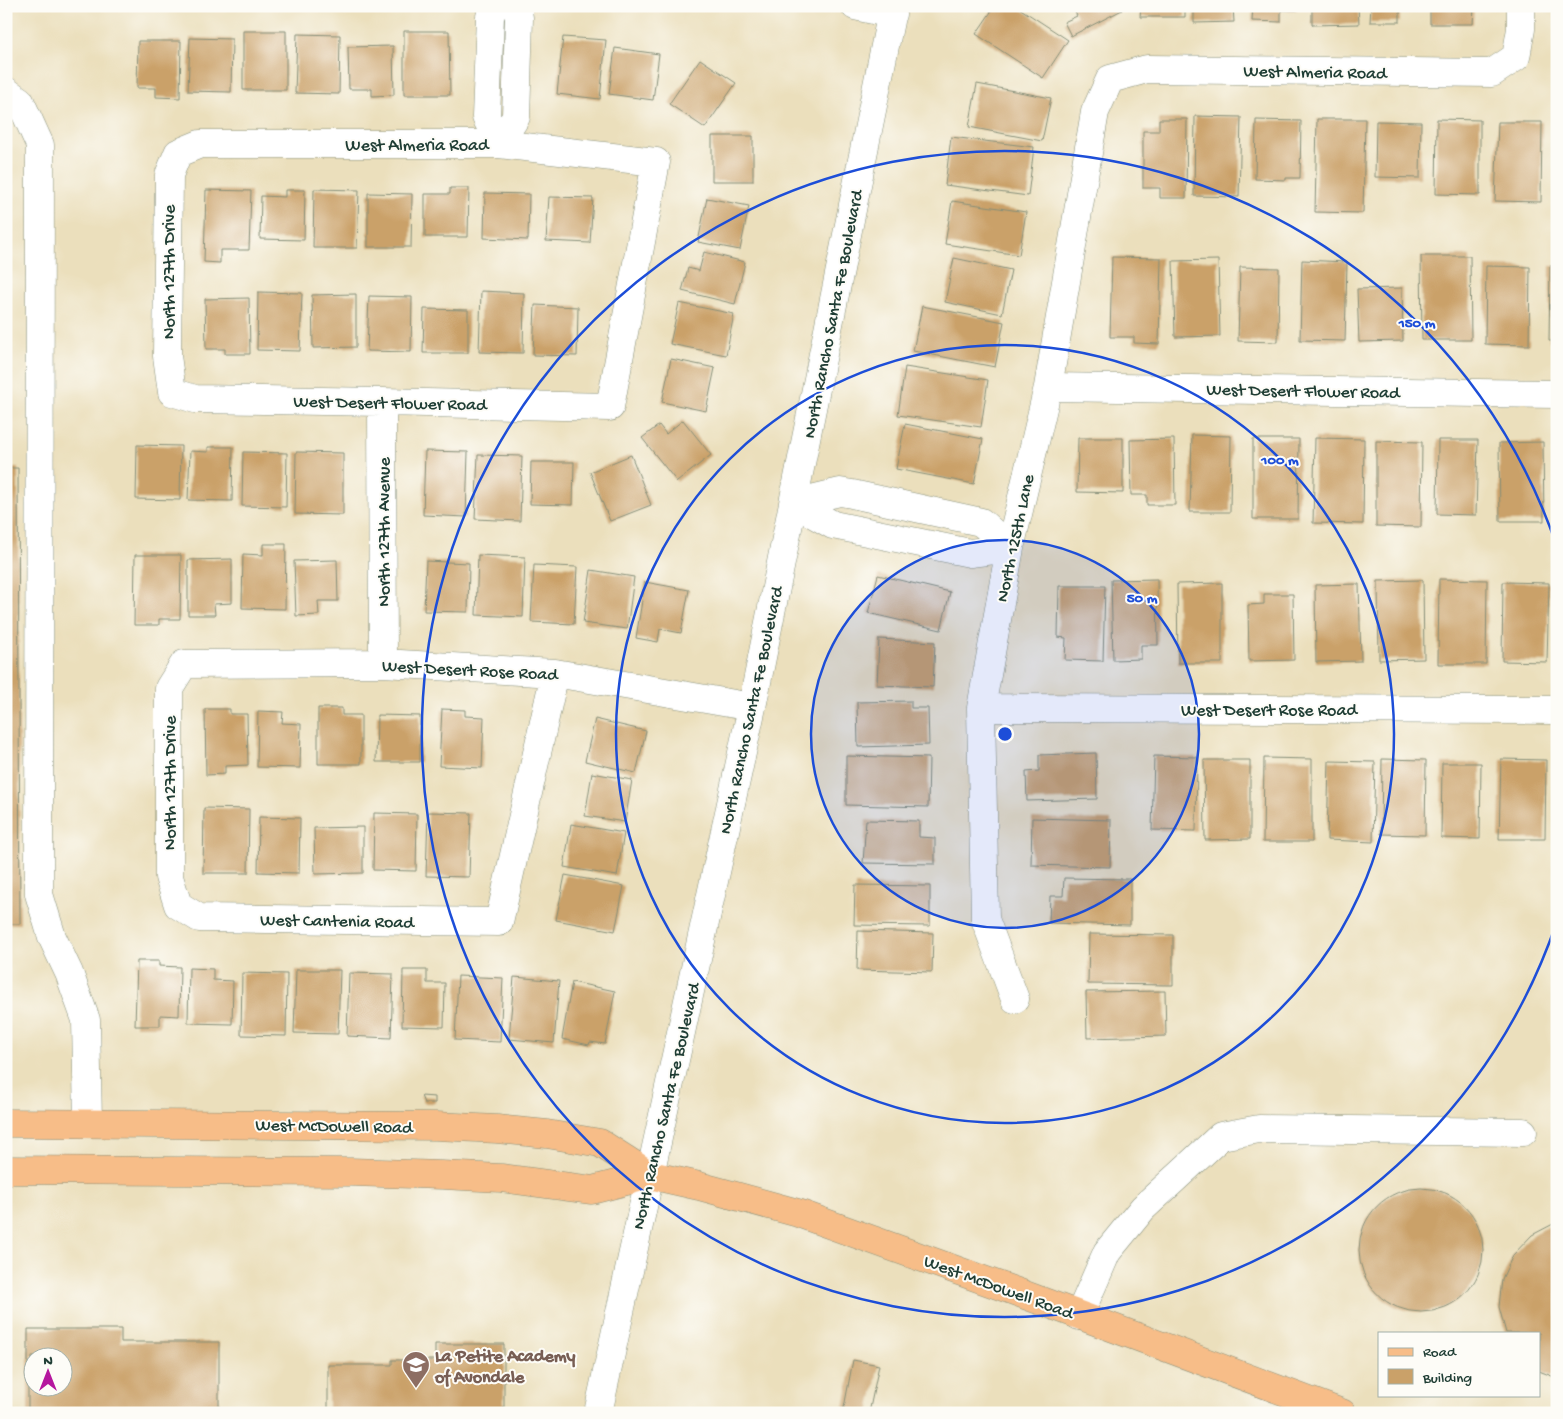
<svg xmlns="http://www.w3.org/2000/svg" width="1563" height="1419" viewBox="0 0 1563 1419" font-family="'Gochi Hand',sans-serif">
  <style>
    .building { fill: #caa169; fill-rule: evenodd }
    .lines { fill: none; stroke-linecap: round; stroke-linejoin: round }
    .minor-casing { stroke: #858e78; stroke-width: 29 }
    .major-casing { stroke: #858e78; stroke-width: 29 }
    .minor { stroke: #fff; stroke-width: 28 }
    .major { stroke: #f7bd88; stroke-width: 28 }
    .ring { fill: none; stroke: #1d4ed8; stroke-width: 2.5 }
    .labels { text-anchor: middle; stroke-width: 4; stroke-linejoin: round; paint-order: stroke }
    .street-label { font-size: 18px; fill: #1f3d34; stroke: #fdfcf7 }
    .education-label { font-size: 18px; font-weight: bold; fill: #785e54; stroke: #fdfcf7; text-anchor: start }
    .centre { fill: #1d4ed8; stroke: #fdfcf7; stroke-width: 2.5 }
    .ring-label { font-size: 15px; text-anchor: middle; font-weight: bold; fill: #1d4ed8; stroke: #fdfcf7; stroke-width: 4; stroke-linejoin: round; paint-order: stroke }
  </style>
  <rect width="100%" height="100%" fill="#fdfcf7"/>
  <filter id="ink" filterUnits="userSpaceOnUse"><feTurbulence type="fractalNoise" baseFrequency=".02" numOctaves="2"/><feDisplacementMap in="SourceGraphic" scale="10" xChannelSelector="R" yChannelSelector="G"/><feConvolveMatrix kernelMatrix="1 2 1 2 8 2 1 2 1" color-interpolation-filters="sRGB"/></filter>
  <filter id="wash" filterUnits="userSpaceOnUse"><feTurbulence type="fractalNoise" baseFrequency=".0096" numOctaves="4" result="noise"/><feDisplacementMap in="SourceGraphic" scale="20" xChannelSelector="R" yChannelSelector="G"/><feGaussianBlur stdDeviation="1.12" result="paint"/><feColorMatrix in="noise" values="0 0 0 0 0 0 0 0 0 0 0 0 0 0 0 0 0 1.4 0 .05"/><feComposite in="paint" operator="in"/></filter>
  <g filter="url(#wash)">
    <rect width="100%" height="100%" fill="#ebdfbc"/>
    <g id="blocks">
      <path class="building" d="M995 6H1016L1068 40 1043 78 976 34Z
        M1072 6H1120L1122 10 1071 36 1064 22 1077 16Z
        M1141 6H1185V17H1140Z
        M1194 6H1233L1234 22 1194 23Z
        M1253 6H1297V10H1281V22L1252 21Z
        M1312 6H1358L1359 24 1312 25Z
        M1371 6H1400V22H1370Z
        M1430 6H1474L1473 24H1430Z
        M243 31H286V90H243Z
        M404 31H449L450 95H404Z
        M297 34 340 35 339 94 295 93Z
        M563 37 606 40 600 99 557 94Z
        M190 38 232 39 231 92 188 91Z
        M138 41H181L180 98 156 97V88H137Z
        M393 46 394 95 372 96V89H349L348 47Z
        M615 48 659 54 653 100 609 94Z
        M700 59 736 83 705 128 669 104Z
        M977 84 1051 98 1042 141 969 127Z
        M1195 116 1241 117 1239 197 1194 196Z
        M1159 119H1187L1186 198H1160V188H1143V131H1159Z
        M1317 119H1365L1363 213 1315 212Z
        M1437 119 1480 120V195L1436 194Z
        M1256 120 1301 121 1300 178H1286V180L1255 179Z
        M1376 121 1421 122 1420 178 1375 177Z
        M1498 122H1542L1541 202 1495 201Z
        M712 136H753V181H712Z
        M951 137 1034 147 1028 196 945 185Z
        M450 188H469L468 237H425V194H450Z
        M314 189 359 190 357 248H313Z
        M206 190 251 191 249 250H220V263L204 262Z
        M285 190H305L304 240 260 239 261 196 285 197Z
        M368 193 412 194 411 247H368Z
        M485 193 529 194 528 240 484 238Z
        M549 197 593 198 590 243 546 241Z
        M707 198 749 206 740 250 698 242Z
        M952 201 1026 212 1019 255 945 244Z
        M704 252 745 262 735 304 682 291 688 268 699 271Z
        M1421 256H1470L1471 340H1422Z
        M1112 257 1161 258 1159 344 1134 343V337H1110Z
        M954 258 1011 270 1002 314 945 302Z
        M1218 260 1220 336 1175 337 1173 261Z
        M1302 260 1347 262 1345 341 1300 340Z
        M1486 266 1530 267 1529 345 1485 344Z
        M1550 266H1557V341H1549Z
        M1240 267 1279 268 1278 342 1238 341Z
        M1402 288 1403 341 1359 342 1357 289Z
        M481 291 524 293 523 353 479 352Z
        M258 292 302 293 300 351 257 350Z
        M356 294V347L313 348 312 295Z
        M369 296 412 297 411 352 367 351Z
        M249 298 250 354H225V349H206L205 299Z
        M679 303 734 314 726 355 670 344Z
        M535 305 578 307 577 356 533 355Z
        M922 306 1004 322 995 367 913 351Z
        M424 309 468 310V353H423Z
        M671 359 715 368 706 411 662 402Z
        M905 367 988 380 981 427 898 415Z
        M683 420 711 455 677 482 642 438 659 425 666 434Z
        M905 424 983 439 974 484 896 469Z
        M1192 435 1231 436 1230 512H1190Z
        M1078 438H1123V493L1077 492Z
        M1315 438 1364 439 1363 524 1313 523Z
        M1174 439 1175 505H1147V495H1131L1130 440Z
        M1253 439H1299L1298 519H1253Z
        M1438 440H1478L1476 515 1437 514Z
        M1376 441 1422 442 1421 527 1376 526Z
        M1543 442 1544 521H1500L1499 443Z
        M137 445 181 446 180 500 136 499Z
        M208 447H233L232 501 188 500 190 451 208 452Z
        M425 451 468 452 466 517 423 515Z
        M243 452 287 453 286 507 242 506Z
        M296 452 343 453V515L295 514Z
        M478 455 522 456 520 521 475 519Z
        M631 455 651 505 610 521 590 472Z
        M531 462H574L573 505 530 504Z
        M6 468H18L20 924H6Z
        M263 544H286L285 609 242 608 243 554 263 555Z
        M135 555H181L180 619H159V625H134Z
        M478 555 525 557 523 617 476 615Z
        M232 559V603L214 604 215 615H188V560Z
        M337 560 338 601H318L319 615 296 616 294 561Z
        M426 561 469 563 468 612 424 611Z
        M534 565 577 567 574 624 531 622Z
        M591 570 634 577 627 629 583 623Z
        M878 575 950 592 941 630 868 613Z
        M1157 579 1158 645H1141V659L1113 660 1111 580Z
        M1439 579 1487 580 1486 664H1438Z
        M1423 580 1424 659 1379 660 1378 581Z
        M645 582 689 590 681 633 660 629 658 642 636 638Z
        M1503 582 1549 583 1547 662 1502 661Z
        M1222 583V663H1178L1177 584Z
        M1359 584 1361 661 1316 662 1315 585Z
        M1059 586H1105L1103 661 1065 660 1066 638 1058 637Z
        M1264 594H1293L1294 660 1249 661 1248 605 1264 604Z
        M879 639 935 642 933 687 877 685Z
        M911 701V708H928L929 745 858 747 857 702Z
        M318 708H342V715H361V764H318Z
        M205 709H230V714H247L248 765 225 766V774L206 775Z
        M442 709 465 710V716L484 717 482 768 439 766Z
        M258 711 283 712 282 723 301 724 300 768 257 767Z
        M377 715 420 716V762H376Z
        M595 719 646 731 636 773 585 761Z
        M1096 753 1097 799 1027 801 1026 772 1039 771V755Z
        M846 756 929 758 928 807 846 805Z
        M1154 756 1197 757 1196 831 1152 830Z
        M1264 758 1312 759V842H1263Z
        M1382 759 1426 760 1425 835 1381 834Z
        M1501 759 1546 760 1545 839H1499Z
        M1204 760H1250V839L1205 840Z
        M1329 761 1375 762 1373 842 1327 840Z
        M1442 763H1481L1480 839 1441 838Z
        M592 773 632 780 625 822 585 816Z
        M204 808 249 809 248 873H203Z
        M428 812 471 813 469 877 426 876Z
        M374 813 417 814 416 871 373 870Z
        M259 817 300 818 299 873 258 872Z
        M1032 818 1111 820 1110 867 1031 865Z
        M866 820 919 821V837L935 838V864L863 863Z
        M571 824 624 833 617 876 564 867Z
        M363 827V873L315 874 314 828Z
        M565 875 624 886 615 931 556 920Z
        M1064 878 1130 879V925L1049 923 1050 896H1063Z
        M855 885 930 886V926L854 925Z
        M858 931 933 933 932 972 857 970Z
        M1089 934 1173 935V985L1088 984Z
        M137 961H159V966L180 967 179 1016 160 1015V1026H135Z
        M189 968 213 969V980L233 981 232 1024 188 1023Z
        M296 970H340L338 1034 294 1033Z
        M403 970H427V983H445L444 1027 402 1026Z
        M242 973 287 974 286 1036 241 1035Z
        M349 973 393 974 391 1038 347 1036Z
        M458 976 503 978 500 1042 455 1040Z
        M514 977 559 981 554 1043 509 1039Z
        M572 982 615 991 605 1044 590 1042 589 1045 562 1039Z
        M1165 991 1166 1036 1087 1038 1086 992Z
        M421 1096 435 1097V1103H424Z
        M1359 1250a62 62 0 1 1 124 0a62 62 0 1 1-124 0Z
        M1557 1222V1378L1539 1371V1333H1506L1499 1307 1502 1279 1513 1255 1532 1235Z
        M28 1329H121V1342H219V1413H28ZM32 1356H62V1386H32Z
        M435 1344H504V1413H328V1365H392V1360H435Z
        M853 1360 879 1365 869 1413H843Z"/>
    </g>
  </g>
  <g filter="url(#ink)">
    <use href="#blocks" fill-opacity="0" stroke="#858e78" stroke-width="1"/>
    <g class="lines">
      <defs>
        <path id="minor" d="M493 6 490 17 486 117 499 144
          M855 6 892 14
          M6 91 20 101 40 145 39 894 52 937 69 973 86 1020 88 1123
          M200 144H499L656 162 610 407 382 402 195 399 172 392 167 356 169 175 178 153Z
          M499 144 516 117 519 18 517 6
          M1048 387 1557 394
          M382 402 383 663
          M794 503 840 492 852 494 981 522 1010 548
          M794 503 833 525 970 553 1010 548
          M555 673 499 922 199 918 178 905 169 877V688L184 664 383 663 555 673 752 707
          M981 708 1557 710
          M1015 999 985 919 981 708 1010 548 1048 387 1095 112 1110 79 1147 69 1492 73 1516 57 1521 29V6
          M1079 1316 1107 1252 1143 1208 1221 1136 1259 1129 1523 1132
          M598 1413 752 707 893 6"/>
        <path id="major" d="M6 1123 436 1126 497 1129 547 1134 600 1143 650 1175 699 1186 798 1213 1017 1292 1342 1413
          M6 1170 351 1172 442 1175 501 1178 592 1190 650 1175"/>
      </defs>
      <use href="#minor" class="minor-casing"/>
      <use href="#major" class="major-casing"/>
      <use href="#minor" class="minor"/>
      <use href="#major" class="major"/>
    </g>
  </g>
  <circle cx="1005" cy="734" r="194" fill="#1d4ed8" fill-opacity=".12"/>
  <g class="ring">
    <circle cx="1005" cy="734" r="194"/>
    <circle cx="1005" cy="734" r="389"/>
    <path d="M1556 924A583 583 0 1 1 1556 544"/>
  </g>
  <defs>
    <symbol id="school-pin" viewBox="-11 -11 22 30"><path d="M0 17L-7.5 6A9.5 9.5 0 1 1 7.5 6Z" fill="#8d6e63" stroke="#fdfcf7"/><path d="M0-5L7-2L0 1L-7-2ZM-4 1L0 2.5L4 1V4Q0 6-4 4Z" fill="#fff"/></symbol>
  </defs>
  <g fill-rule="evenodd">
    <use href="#school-pin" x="400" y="1349" width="32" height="43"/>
  </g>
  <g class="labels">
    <g class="street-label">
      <text transform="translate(1315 71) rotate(1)" y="6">West Almeria Road</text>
      <text x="417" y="150">West Almeria Road</text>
      <text transform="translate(168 272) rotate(-90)" y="6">North 127th Drive</text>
      <text transform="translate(832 314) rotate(-79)" y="6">North Rancho Santa Fe Boulevard</text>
      <text transform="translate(1303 390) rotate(1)" y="6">West Desert Flower Road</text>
      <text transform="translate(390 402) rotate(1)" y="6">West Desert Flower Road</text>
      <text transform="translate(383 532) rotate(-90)" y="6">North 127th Avenue</text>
      <text transform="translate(1014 538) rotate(-78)" y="6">North 125th Lane</text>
      <text transform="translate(470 669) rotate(3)" y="6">West Desert Rose Road</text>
      <text x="1269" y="715">West Desert Rose Road</text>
      <text transform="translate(750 710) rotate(-78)" y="6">North Rancho Santa Fe Boulevard</text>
      <text transform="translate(169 783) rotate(-90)" y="6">North 127th Drive</text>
      <text transform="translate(337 920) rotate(1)" y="6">West Cantenia Road</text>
      <text transform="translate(665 1106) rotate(-77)" y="6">North Rancho Santa Fe Boulevard</text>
      <text transform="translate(334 1125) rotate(1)" y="6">West McDowell Road</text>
      <text transform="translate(999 1286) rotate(20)" y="6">West McDowell Road</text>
    </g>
    <g class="education-label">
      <text x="435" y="1361">La Petite Academy<tspan x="435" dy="21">of Avondale</tspan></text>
    </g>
  </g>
  <circle cx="1005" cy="734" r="8" class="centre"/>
  <g class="ring-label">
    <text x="1417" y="327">150 m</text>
    <text x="1280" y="464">100 m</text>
    <text x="1142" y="602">50 m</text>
  </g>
  <rect width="1563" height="1419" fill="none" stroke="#fdfcf7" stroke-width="25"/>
  <rect x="1378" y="1332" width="162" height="65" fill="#fdfcf7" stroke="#a4b0a9"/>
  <rect x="1388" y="1348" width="25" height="8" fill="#f7bd88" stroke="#a4b0a9"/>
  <text x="1423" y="1356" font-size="15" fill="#1f3d34">Road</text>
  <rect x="1388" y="1369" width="25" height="15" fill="#caa169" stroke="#a4b0a9"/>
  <text x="1423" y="1382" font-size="15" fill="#1f3d34">Building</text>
  <g transform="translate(48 1372)"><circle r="24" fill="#fdfcf7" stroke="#a4b0a9"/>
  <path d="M0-4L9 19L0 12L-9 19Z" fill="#b5179e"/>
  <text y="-8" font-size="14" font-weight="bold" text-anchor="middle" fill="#1f3d34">N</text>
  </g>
</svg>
